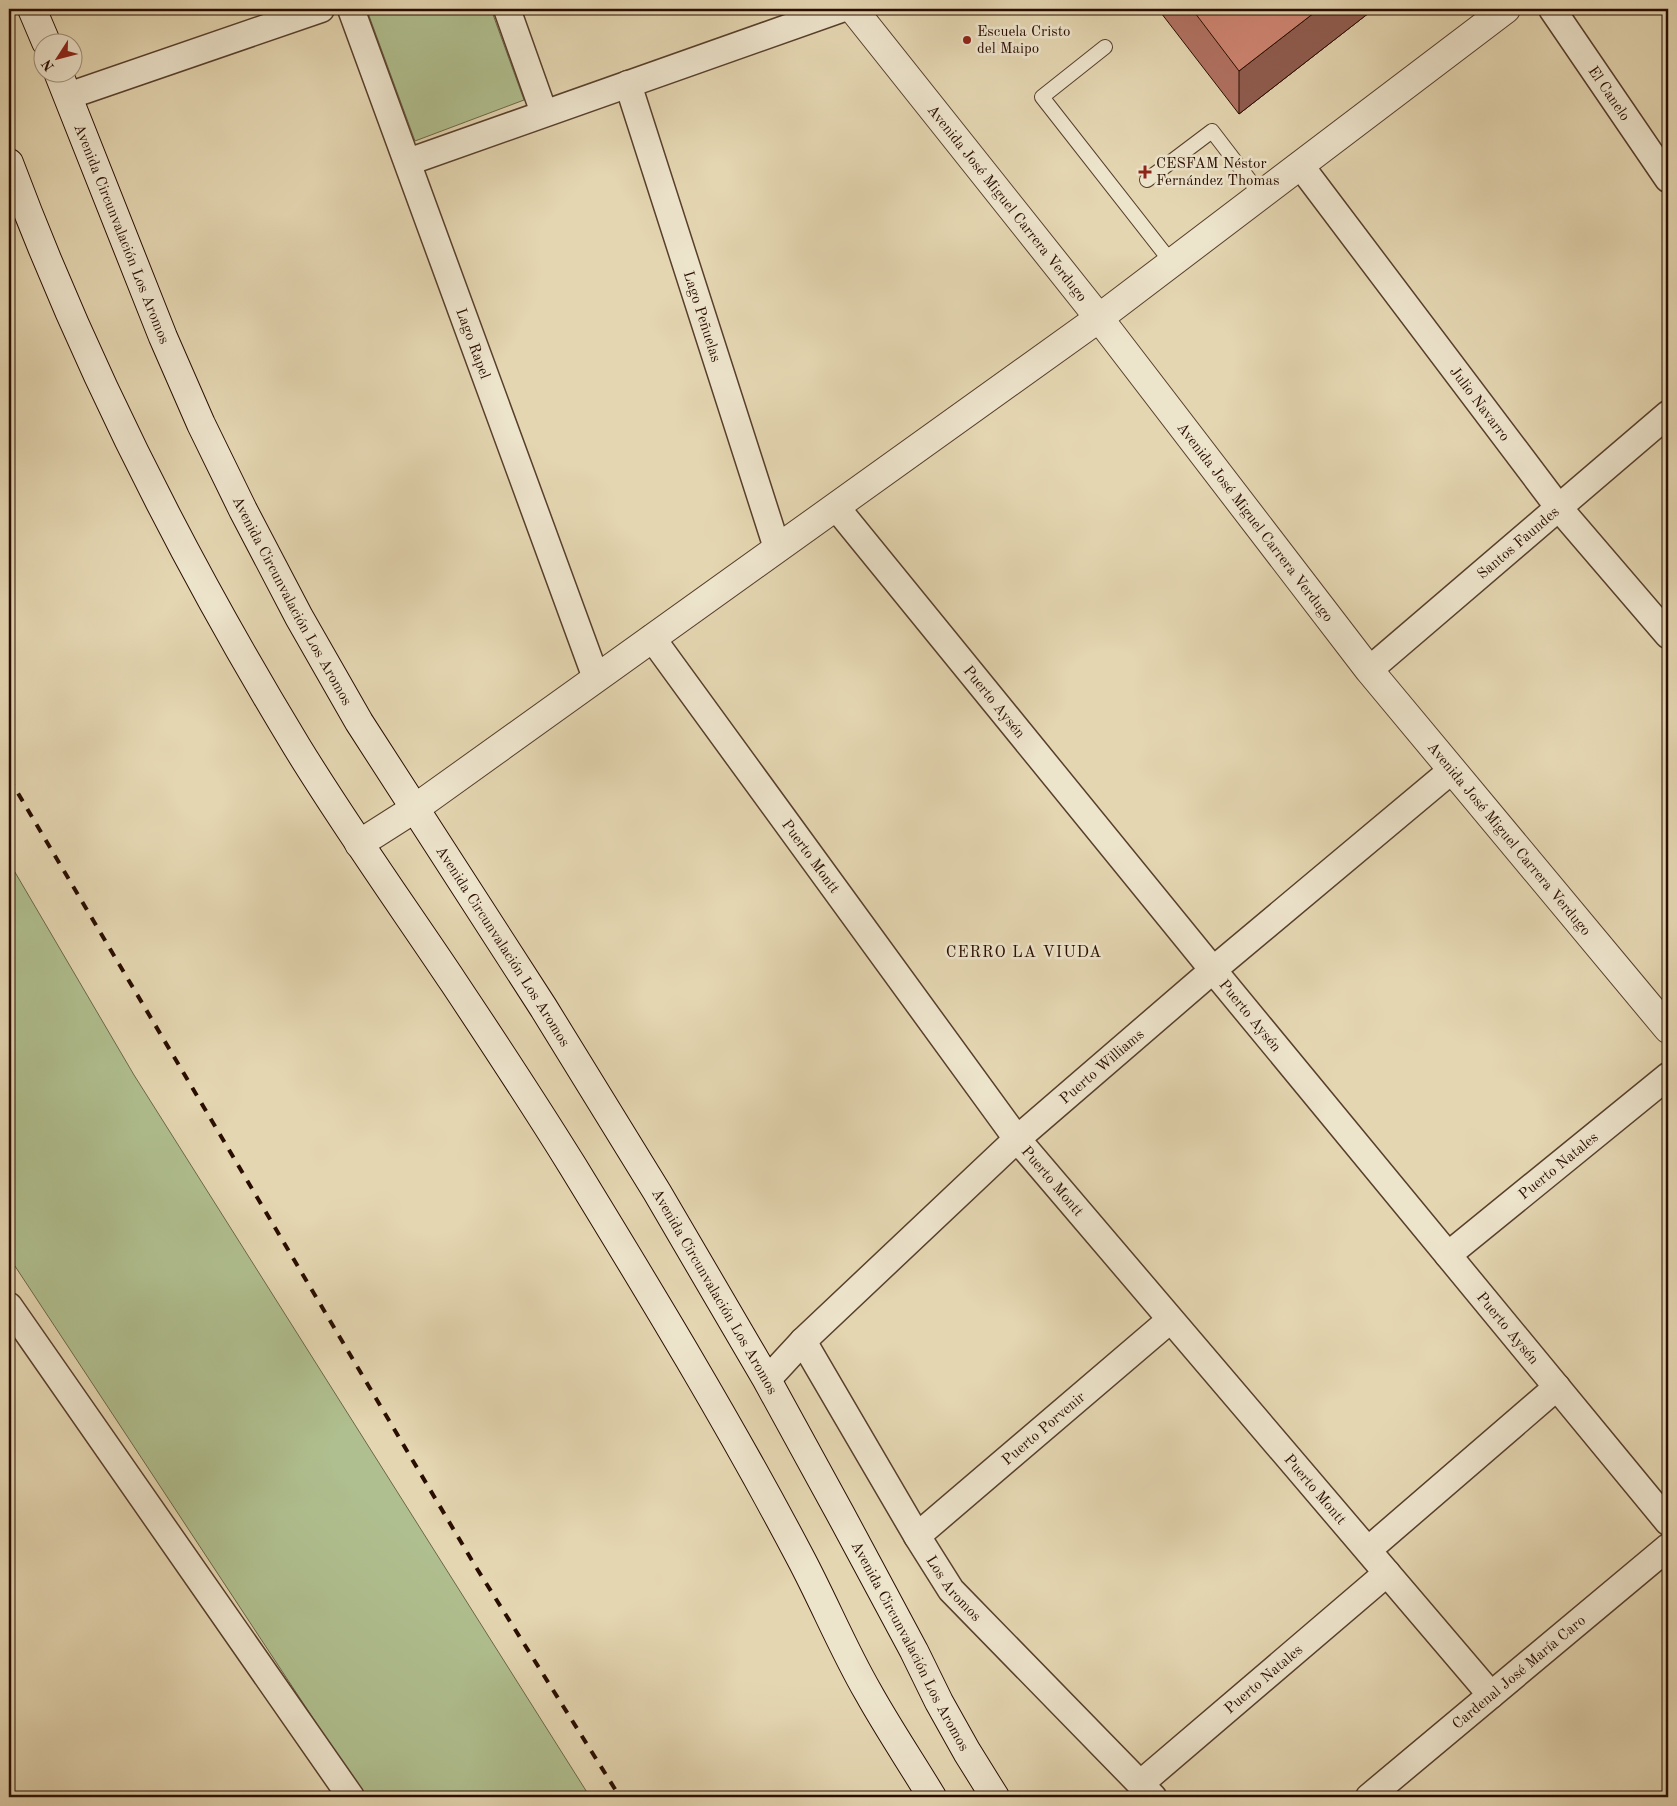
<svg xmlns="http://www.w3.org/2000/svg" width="1677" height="1806" viewBox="0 0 1677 1806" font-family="'Old Standard TT',serif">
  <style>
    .green { fill: #b0bf8f; stroke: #6c6648 }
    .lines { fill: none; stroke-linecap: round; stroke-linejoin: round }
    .service-casing { stroke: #583f2c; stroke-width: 16 }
    .minor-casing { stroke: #583f2c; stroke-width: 29 }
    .tertiary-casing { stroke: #583f2c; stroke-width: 30 }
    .secondary-casing { stroke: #290d00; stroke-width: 30 }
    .service { stroke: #ede4cc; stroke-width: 14 }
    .minor { stroke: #ede4cc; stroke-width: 26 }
    .tertiary { stroke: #ede4cc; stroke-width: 28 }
    .secondary { stroke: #ede4cc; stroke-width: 28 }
    .rail { stroke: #290d00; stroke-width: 4; stroke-dasharray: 9 9; stroke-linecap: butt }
    .wall { fill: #b17262; stroke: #290d00 }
    .shaded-wall { fill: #905d50; stroke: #290d00 }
    .building { fill: #ce8572; stroke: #290d00 }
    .poi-dot { fill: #8f2418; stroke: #ede4cc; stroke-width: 2 }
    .labels { text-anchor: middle; stroke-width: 5; stroke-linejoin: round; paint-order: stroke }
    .poi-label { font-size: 15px; fill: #290d00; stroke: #ede4cc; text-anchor: start }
    .street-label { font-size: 15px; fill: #290d00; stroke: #ede4cc }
    .neighbourhood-label { font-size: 16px; letter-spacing: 1px; fill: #290d00; stroke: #ede4cc }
  </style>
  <rect width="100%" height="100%" fill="#e4d6b1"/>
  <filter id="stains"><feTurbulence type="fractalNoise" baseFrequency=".004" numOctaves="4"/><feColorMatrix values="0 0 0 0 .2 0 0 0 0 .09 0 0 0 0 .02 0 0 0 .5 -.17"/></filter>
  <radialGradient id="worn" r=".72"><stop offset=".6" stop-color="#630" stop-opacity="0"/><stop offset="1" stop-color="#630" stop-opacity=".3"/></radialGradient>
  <path class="green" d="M378 9H491L524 100 415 141 368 13Z
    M9 862 134 1075 590 1797H365L9 1257Z"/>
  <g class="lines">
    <defs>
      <path id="service" d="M1105 47 1042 97 1172 263
        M1147 180 1212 131 1261 195"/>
      <g id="minor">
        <path id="s1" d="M351 9 596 678"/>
        <path d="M507 9 544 113"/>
        <path id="s2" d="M1552 9 1668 179"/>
        <path id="s3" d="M628 84 777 548"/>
        <path d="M68 96 321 9"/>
        <path d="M408 162 841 9"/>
        <path id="s4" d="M1300 165 1559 508 1668 635"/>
        <path id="s5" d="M836 507 1213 970 1668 1522"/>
        <path id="s6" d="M652 638 1017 1139 1491 1695"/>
        <path id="s7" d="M1369 670 1668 414"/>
        <path id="s8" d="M1448 1255 1668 1076"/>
        <path d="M9 1306 351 1797"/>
        <path id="s9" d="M803 1341 917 1536 951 1590 1153 1797"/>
        <path id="s10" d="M767 1380 803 1341 1017 1139 1213 970 1452 770"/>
        <path id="s11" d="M917 1536 1170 1320"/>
        <path d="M1368 1550 1557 1387"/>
        <path id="s12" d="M1140 1784 1387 1573"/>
        <path id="s13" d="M1369 1797 1668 1547"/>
      </g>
      <g id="tertiary">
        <path id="s14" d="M853 9 1099 318 1369 670 1668 1029"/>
        <path d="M359 844 414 809 1099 318 1506 9"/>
      </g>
      <g id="secondary">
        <path d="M32 9 46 42"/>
        <path id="s15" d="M58 72 163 337 201 424 243 510 299 617 359 722 543 1007 657 1192 767 1380 841 1515 914 1651 939 1702 967 1752 995 1797"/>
        <path d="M9 163C85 366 184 561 297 747 346 827 401 904 454 983 494 1043 534 1104 572 1165 651 1294 730 1424 800 1557 824 1602 843 1649 868 1692 888 1728 911 1762 932 1797"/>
      </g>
    </defs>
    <use href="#service" class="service-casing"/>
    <use href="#minor" class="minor-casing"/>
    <use href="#tertiary" class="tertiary-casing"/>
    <use href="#secondary" class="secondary-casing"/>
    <use href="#service" class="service"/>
    <use href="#minor" class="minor"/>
    <use href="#tertiary" class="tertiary"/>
    <use href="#secondary" class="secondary"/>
    <path class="rail" d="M9 778 474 1564 620 1797"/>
  </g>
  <path class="wall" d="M1158 9H1374L1239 114Z"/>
  <path class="shaded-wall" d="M1319 9H1374L1239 114V71Z"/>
  <path class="building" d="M1192 9H1319L1239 71Z"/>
  <g class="poi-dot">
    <circle cx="967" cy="40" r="5"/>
    <path d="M1142.5 164.5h5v5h5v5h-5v5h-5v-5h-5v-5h5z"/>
  </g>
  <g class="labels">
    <g class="poi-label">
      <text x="977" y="36">Escuela Cristo<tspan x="977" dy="17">del Maipo</tspan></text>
      <text x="1156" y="168">CESFAM Néstor<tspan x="1156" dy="17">Fernández Thomas</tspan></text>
    </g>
    <g class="street-label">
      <text dy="5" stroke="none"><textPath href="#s2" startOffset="102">El Canelo</textPath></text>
      <text dy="5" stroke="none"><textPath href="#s14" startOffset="248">Avenida José Miguel Carrera Verdugo</textPath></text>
      <text dy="5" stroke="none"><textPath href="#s15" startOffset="174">Avenida Circunvalación Los Aromos</textPath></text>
      <text dy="5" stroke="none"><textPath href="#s3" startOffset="244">Lago Peñuelas</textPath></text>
      <text dy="5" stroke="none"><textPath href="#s1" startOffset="356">Lago Rapel</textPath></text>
      <text dy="5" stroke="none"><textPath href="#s4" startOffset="299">Julio Navarro</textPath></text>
      <text dy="5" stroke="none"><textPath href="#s14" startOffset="652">Avenida José Miguel Carrera Verdugo</textPath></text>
      <text dy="5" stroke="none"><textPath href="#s7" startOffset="196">Santos Faundes</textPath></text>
      <text dy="5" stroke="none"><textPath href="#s15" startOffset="579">Avenida Circunvalación Los Aromos</textPath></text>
      <text dy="5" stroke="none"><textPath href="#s5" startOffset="251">Puerto Aysén</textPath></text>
      <text dy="5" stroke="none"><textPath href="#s14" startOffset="1058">Avenida José Miguel Carrera Verdugo</textPath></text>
      <text dy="5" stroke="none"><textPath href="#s6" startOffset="270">Puerto Montt</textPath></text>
      <text dy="5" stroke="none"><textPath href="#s15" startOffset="984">Avenida Circunvalación Los Aromos</textPath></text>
      <text dy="5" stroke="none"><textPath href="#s5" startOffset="656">Puerto Aysén</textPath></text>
      <text dy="5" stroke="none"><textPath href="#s10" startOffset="459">Puerto Williams</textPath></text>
      <text dy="5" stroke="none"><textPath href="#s8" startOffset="142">Puerto Natales</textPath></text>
      <text dy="5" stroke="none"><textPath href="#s6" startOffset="675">Puerto Montt</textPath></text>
      <text dy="5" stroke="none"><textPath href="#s15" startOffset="1389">Avenida Circunvalación Los Aromos</textPath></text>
      <text dy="5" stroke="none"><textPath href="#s5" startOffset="1061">Puerto Aysén</textPath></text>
      <text dy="5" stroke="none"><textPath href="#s11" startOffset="166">Puerto Porvenir</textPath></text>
      <text dy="5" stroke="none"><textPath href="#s6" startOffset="1080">Puerto Montt</textPath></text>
      <text dy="5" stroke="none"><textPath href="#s9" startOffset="290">Los Aromos</textPath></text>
      <text dy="5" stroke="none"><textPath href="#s15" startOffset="1794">Avenida Circunvalación Los Aromos</textPath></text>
      <text dy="5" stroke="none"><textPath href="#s13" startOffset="195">Cardenal José María Caro</textPath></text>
      <text dy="5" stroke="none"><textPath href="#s12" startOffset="162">Puerto Natales</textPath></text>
    </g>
    <g class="neighbourhood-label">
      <text x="1024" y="957">CERRO LA VIUDA</text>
    </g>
  </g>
  <rect width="1677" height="1806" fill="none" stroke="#e4d6b1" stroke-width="30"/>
  <rect x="10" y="10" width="1657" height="1786" fill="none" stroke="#290d00" stroke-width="2.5"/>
  <rect x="15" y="15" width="1647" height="1776" fill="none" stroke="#290d00"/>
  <g transform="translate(58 58) rotate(234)"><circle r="24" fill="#ede4cc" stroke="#9f8e7a"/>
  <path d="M0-4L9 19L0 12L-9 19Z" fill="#8f2418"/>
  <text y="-8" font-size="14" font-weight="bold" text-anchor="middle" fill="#290d00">N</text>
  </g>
  <rect width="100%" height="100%" filter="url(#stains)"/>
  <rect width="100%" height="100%" fill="url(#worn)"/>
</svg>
